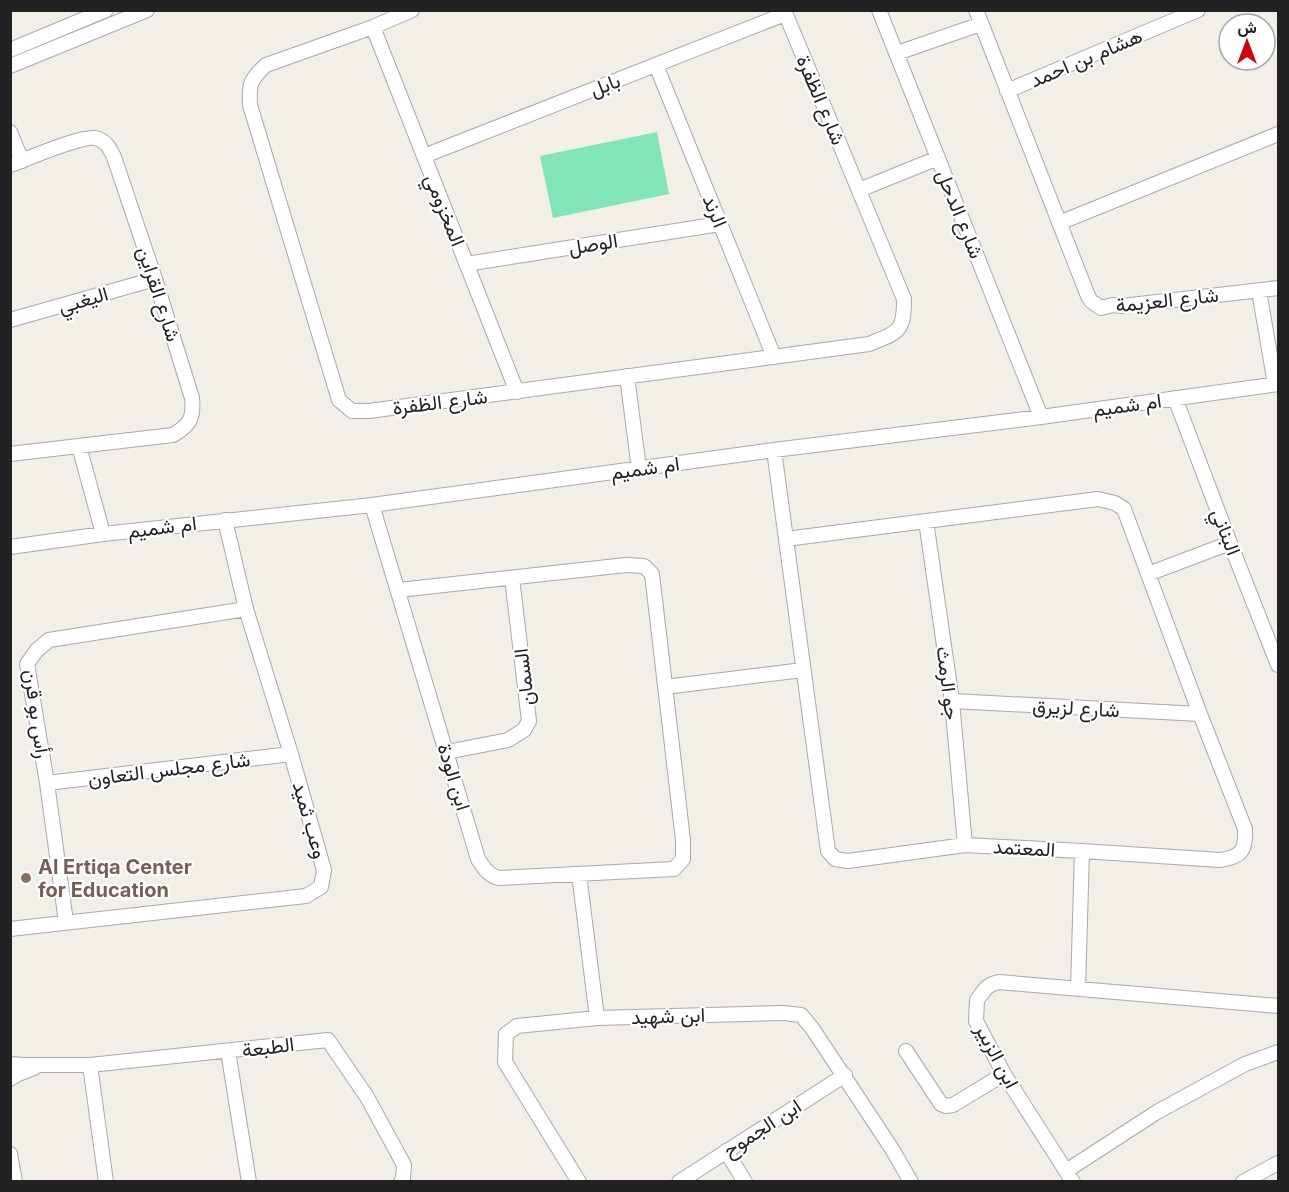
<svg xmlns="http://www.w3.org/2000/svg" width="1289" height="1192" viewBox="0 0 1289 1192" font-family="Inter,Vazirmatn,sans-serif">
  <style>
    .pitch { fill: #82e5b9 }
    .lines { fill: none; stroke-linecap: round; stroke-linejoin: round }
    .minor-casing { stroke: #a9a9a9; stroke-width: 16 }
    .minor { stroke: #fff; stroke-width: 14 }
    .education-dot { fill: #8d6e63; stroke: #fff; stroke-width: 2 }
    .labels { text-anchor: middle; stroke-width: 4.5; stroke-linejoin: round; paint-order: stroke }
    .street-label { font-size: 20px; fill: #222; stroke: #fff }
    .education-label { font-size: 20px; font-weight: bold; fill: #785e54; stroke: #fff; text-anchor: start }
  </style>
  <rect width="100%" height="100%" fill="#f2eee8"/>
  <path class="pitch" d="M657 132 669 194 553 218 540 156Z"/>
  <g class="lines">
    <defs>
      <path id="minor" d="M412 10 373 27 266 65C250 80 249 83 250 105L339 400 352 411H369L869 344C898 332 904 333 904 299L784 10
        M879 10 1041 417
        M976 10 1088 296 1091 301 1101 308 1113 305 1122 306 1278 288
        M373 27 517 392
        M10 50 106 10
        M897 53 981 24
        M656 65 774 357
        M10 66 147 10
        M1007 91 1198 10
        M10 132 22 161
        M424 156 785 14
        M10 165C28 159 79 136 95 138 106 140 110 149 114 157L155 279 192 398C194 418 190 425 173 435L10 454
        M859 190 938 158
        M1059 223 1278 134
        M466 264 720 224
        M1259 291 1275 384
        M10 320 155 279
        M627 376 639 469
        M1175 398 1230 543 1278 665
        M79 446 103 534
        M774 450 828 851 835 859 848 861 965 845 1082 851 1220 860C1242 857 1246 850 1245 829L1200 714 1124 509 1115 503 1098 499 786 539
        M372 505 478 859C484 868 487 874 498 878L674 869 683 859V840L652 574 644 566 626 565 399 590
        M926 521 952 701 965 845
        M10 547 103 534 372 505 774 450 1041 417 1278 384
        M1148 574 1230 543
        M665 687 803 670
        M952 701 1200 714
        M447 752 508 740 524 730 529 721 512 578
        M47 783 291 754
        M579 874 597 1018
        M66 922 47 783 27 664 37 650 49 640 246 609
        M10 929 306 896 321 887 324 870 291 754 246 609 225 520
        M1078 989 1082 851
        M228 1051 249 1182
        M906 1051 941 1104 946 1106 953 1105 1004 1074
        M10 1064 23 1065H90L328 1040 367 1097 404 1165 403 1179 401 1182
        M90 1065 106 1182
        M10 1079 18 1074 34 1068
        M726 1151 745 1182
        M10 1154 15 1182
        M1066 1171 1157 1112 1245 1064 1278 1052
        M579 1182 505 1062 506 1034 517 1026 597 1018 783 1013 801 1015 812 1028 892 1149 911 1182
        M679 1182 845 1075
        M1073 1182 1004 1074 976 1021 977 1000 986 988 992 984 999 982 1278 1006
        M1243 1182 1278 1163"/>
    </defs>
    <use href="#minor" class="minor-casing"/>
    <use href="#minor" class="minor"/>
  </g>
  <circle class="education-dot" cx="26" cy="878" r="6"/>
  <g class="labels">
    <g class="street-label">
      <text transform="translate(1086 58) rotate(-23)" y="7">هشام بن احمد</text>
      <text transform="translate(605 85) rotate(-21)" y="7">بابل</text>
      <text transform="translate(821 100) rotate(67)" y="7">شارع الظفرة</text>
      <text transform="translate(445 210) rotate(68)" y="7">المخزومي</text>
      <text transform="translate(715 211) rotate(68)" y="7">الرند</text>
      <text transform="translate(960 214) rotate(68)" y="7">شارع الدحل</text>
      <text transform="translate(593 244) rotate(-9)" y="7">الوصل</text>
      <text transform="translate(159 294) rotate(72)" y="7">شارع القراين</text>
      <text transform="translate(83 300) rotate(-16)" y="7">اليغبي</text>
      <text transform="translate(1167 300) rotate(-6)" y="7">شارع العزيمة</text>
      <text transform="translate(440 402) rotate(-7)" y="7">شارع الظفرة</text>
      <text transform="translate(1127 405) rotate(-8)" y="7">ام شميم</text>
      <text transform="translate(645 468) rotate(-8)" y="7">ام شميم</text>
      <text transform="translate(162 527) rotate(-7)" y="7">ام شميم</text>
      <text transform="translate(1226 532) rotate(69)" y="7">البناني</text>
      <text transform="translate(524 677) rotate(-97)" y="7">السمان</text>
      <text transform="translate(948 683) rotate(83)" y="7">جو الرمث</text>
      <text transform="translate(1076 708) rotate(3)" y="7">شارع لزيرق</text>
      <text transform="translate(37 714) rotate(82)" y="7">رأس بو قرن</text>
      <text transform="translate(169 769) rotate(-7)" y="7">شارع مجلس التعاون</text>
      <text transform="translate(454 777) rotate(73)" y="7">ابن الودة</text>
      <text transform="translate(310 820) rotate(74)" y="7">وعب ثميد</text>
      <text transform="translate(1024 848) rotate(3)" y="7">المعتمد</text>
      <text transform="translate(668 1016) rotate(-2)" y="7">ابن شهيد</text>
      <text transform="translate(268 1047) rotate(-7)" y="7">الطبعة</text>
      <text transform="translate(997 1056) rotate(62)" y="7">ابن الزبير</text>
      <text transform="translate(762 1128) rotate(-33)" y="7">ابن الجموح</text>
    </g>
    <g class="education-label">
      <text x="38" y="874">Al Ertiqa Center<tspan x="38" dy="23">for Education</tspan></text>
    </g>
  </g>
  <rect width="1289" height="1192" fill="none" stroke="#222222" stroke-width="24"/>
  <g transform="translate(1247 42)"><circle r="28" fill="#ffffff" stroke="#a7a7a7" stroke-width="1.5"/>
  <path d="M0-4.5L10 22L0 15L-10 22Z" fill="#d3000d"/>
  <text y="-9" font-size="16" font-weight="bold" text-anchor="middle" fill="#222222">ش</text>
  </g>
</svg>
